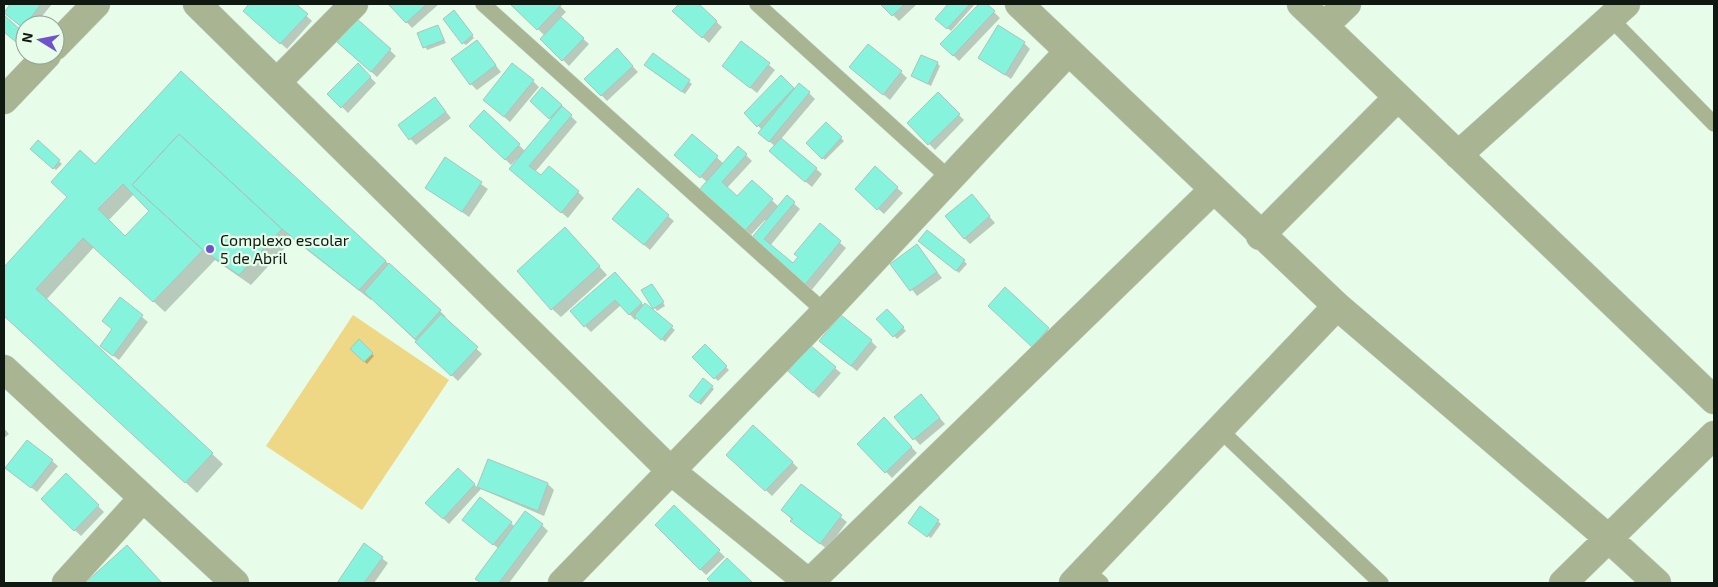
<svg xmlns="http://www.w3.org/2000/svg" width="1718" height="587" viewBox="0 0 1718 587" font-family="'Exo 2',sans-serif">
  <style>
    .green { fill: #eed785 }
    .shadow { fill: #0003; fill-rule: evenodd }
    .building { fill: #86f3dc; stroke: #a8c5be; fill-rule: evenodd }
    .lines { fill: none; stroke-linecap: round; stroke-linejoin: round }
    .service-casing { stroke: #c5d8c7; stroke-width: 16 }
    .minor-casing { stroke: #c5d8c7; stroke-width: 29 }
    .service { stroke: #a9b492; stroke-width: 15 }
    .minor { stroke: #a9b492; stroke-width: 28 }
    .poi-dot { fill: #7152cc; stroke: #e7fdea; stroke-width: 2 }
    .labels { text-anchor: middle; stroke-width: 4.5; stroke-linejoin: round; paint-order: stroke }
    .poi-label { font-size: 16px; fill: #101812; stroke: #e7fdea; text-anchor: start }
  </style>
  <rect width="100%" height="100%" fill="#e7fdea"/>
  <path class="green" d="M353 315 449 380 362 510 266 446Z"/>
  <path class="shadow" d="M12 4H52L35 25H25V29L5 12Z
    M251 4H294L312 21 287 49 245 11Z
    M390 4H439L412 28Z
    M512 4H558L566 12 560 18 589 44 569 66 542 39 545 36Z
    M681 4H697L722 27 709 43 674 11Z
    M882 4H917L899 21Z
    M950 4H975L951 31 937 19Z
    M981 4H986L1000 18 959 61 942 44Z
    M456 15 474 38 466 45 463 43Z
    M4 16 25 35 19 44 4 31Z
    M358 20 396 56 377 77 344 48Z
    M438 27 446 43 427 50 419 34Z
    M477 41 501 72 477 90 471 84Z
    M741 42 775 70 757 93 723 66Z
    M1024 43 1030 49 1011 79 979 57Z
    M617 50 638 72 607 101 586 79Z
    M653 55 692 84 685 94 649 68Z
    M937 63 940 66 931 86 913 76Z
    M358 65 376 83 348 113 329 94Z
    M901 72 907 78 890 100 857 73Z
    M181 73 440 311 446 317 444 318 482 354 458 381 372 299 371 300 293 239 251 285 215 260 165 312 94 247 46 300 223 464 197 493 4 316V269ZM134 194 151 211 125 237 108 221Z
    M781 77 795 91 809 93 815 99 781 139 822 174 812 187 776 157 775 146 766 139 762 130 746 113Z
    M533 81 539 87 510 122 490 105Z
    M542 88 577 122 535 172 578 192 584 198 568 218 517 175 518 160 517 159 511 165 471 126 519 145 526 152 552 120 532 101Z
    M938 94 964 120 935 150 909 123Z
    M435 98 451 118 416 145 399 126Z
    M826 123 844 141 825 160 807 143Z
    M692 135 724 164 746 155 752 161 727 188 737 198 752 181 779 207 787 197 800 209 770 246 793 265 820 225 846 248 810 292 756 247 767 221 765 220 749 237 707 182 681 160Z
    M38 142 62 164 56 170 32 149Z
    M445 159 488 189 469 217 426 187Z
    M897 188 903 193 884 214 862 195Z
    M977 202 995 223 970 244 964 238Z
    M668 216 674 221 650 250 620 224Z
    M574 238 607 275 561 317 552 309Z
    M922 243 964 261 967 264 959 273Z
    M917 245 942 278 917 296 892 264Z
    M621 279 644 306 675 330 665 342 637 318 635 320 621 305 591 332 585 326Z
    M654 288 665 306 657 311 643 291Z
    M1005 289 1054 335 1039 352 996 312Z
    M120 299 148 322 119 360 107 351Z
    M887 311 906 331 897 339 878 319Z
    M359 341 374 356 367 364 351 349Z
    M871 341 877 347 857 371 827 347Z
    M705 346 729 370 718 381 694 357Z
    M835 368 841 373 819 398 795 377Z
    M712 387 714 389 701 405 691 396Z
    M926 402 945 424 920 445 895 417Z
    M884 419 917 453 892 478 859 444Z
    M4 428 9 434 4 438Z
    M734 460 792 462 798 468 772 496Z
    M52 461 58 466 37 492 13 473Z
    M488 461 548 484 554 490 544 516 481 489 449 524 427 503 458 469 478 488Z
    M66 474 104 512 81 536 42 499Z
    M802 486 847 522 827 549 798 527 783 510Z
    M674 506 725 557 706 575 656 525Z
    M921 507 941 524 931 538 912 525Z
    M511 523 515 527 542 525 548 531 509 583H481L477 579 499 549 470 525Z
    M365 545 388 563 374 583H338Z
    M127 546 161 583H87Z"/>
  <path class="building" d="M10 4H41L23 28 4 13Z
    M249 4H296L308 14 280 44 243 11Z
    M388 4H427L406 23Z
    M510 4H559L561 5 537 30Z
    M679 4H699L717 21 702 38 672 11Z
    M880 4H905L892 16Z
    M948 4H970L947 29 935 19Z
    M979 4H987L995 11 953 56 940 44Z
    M454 10 473 35 462 44 443 19Z
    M4 15 24 33 16 42 4 32Z
    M561 17 584 38 562 61 540 39Z
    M357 19 391 49 371 72 337 42Z
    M438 25 444 40 423 48 417 33Z
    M998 25 1025 42 1005 75 978 58Z
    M477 40 496 65 470 85 451 59Z
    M741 41 770 63 750 88 722 66Z
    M868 44 902 71 883 95 849 67Z
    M617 48 633 66 601 96 584 79Z
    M653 53 690 80 682 92 644 65Z
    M921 55 938 62 928 84 911 76Z
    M358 63 371 77 341 108 327 94Z
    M512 63 534 80 504 117 483 100Z
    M181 71 386 261 359 290 282 229 179 134 132 185 203 250 153 302 83 238 36 289 213 453 185 483 4 316V267L67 197 51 182 80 150 95 164ZM123 184 149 211 125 236 98 209Z
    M781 75 794 88 757 127 744 113Z
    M799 83 810 92 769 142 758 133Z
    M542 87 562 105 549 119 530 101Z
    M938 92 960 114 928 145 907 123Z
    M435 97 446 112 409 140 398 125Z
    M562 106 572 115 529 166 541 175 549 166 579 191 561 213 509 169Z
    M484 110 520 144 505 160 469 126Z
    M826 122 842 137 822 159 806 143Z
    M179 134 282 229 239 275 203 250 132 185Z
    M692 134 718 156 700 178 674 155Z
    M781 138 817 168 805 182 769 151Z
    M38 140 60 160 53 169 30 149Z
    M738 146 747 154 722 182 737 196 752 180 773 199 743 233 698 191Z
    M445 157 482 182 462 212 425 188Z
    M875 166 898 187 877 210 855 189Z
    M638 188 669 215 644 245 612 219Z
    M972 194 990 216 964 239 945 216Z
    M787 195 795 202 764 239 793 263 798 257 794 254 820 223 841 241 803 287 749 241Z
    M565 227 600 266 551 310 517 271Z
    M927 230 965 260 956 271 918 241Z
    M917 244 937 272 910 291 890 264Z
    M389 263 441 310 415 339 364 292Z
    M615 272 642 303 629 315 615 300 584 327 570 311Z
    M652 284 664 302 653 309 641 290Z
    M1005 287 1049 328 1032 347 988 306Z
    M120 297 143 315 113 356 100 346 112 329 102 321Z
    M645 303 673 326 661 340 634 316Z
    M887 309 904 327 893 337 876 319Z
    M441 314 478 347 451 376 415 342Z
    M841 315 872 340 851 366 819 341Z
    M359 339 373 353 364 362 350 349Z
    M705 344 727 366 714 379 692 357Z
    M810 345 836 367 813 393 788 371Z
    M703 378 713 386 698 403 689 396Z
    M921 394 940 418 913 440 894 417Z
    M884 417 912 447 885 473 857 444Z
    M753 425 793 462 765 491 726 455Z
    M27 440 53 460 31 488 5 468Z
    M488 459 548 483 538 511 477 487Z
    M458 468 475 484 443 519 425 503Z
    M66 473 99 505 74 531 41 499Z
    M801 484 842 515 820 544 790 521 793 519 781 510Z
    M480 497 512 522 493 545 462 520Z
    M674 505 720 550 700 570 655 525Z
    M920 506 939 520 927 537 908 523Z
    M525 511 543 524 499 583H481L475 579Z
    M364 543 383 557 364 583H337Z
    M127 545 162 583H85Z
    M727 558 753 583H711L707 579Z"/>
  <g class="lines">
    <defs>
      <path id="service" d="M483 4 825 312
        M757 4 949 178
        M1611 19 1714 124
        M1220 430 1381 583
        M1086 570 1101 583"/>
      <path id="minor" d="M197 4 671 471 809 583
        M1019 4 1337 306 1608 538 1657 583
        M1301 4 1714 400
        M1324 26 1347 4
        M55 46 96 4
        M277 82 354 4
        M4 100 47 55
        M1458 155 1626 4
        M1260 236 1398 97
        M4 369 235 583
        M66 583 142 499
        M562 583 825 312 1068 52
        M809 583 1213 190
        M1073 583 1337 306
        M1563 583 1714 435"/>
    </defs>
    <use href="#service" class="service-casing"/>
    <use href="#minor" class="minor-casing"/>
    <use href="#service" class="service"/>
    <use href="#minor" class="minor"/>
  </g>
  <circle class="poi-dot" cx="210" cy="249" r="5"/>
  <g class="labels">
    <g class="poi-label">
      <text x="220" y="246">Complexo escolar<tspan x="220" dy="18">5 de Abril</tspan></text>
    </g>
  </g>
  <rect width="1718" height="587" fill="none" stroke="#101812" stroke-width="10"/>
  <g transform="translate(40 40) rotate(280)"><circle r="24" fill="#e7fdea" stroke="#91a194"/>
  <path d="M0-4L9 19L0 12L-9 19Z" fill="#7152cc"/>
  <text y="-8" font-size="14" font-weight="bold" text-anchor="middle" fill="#101812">N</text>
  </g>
</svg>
